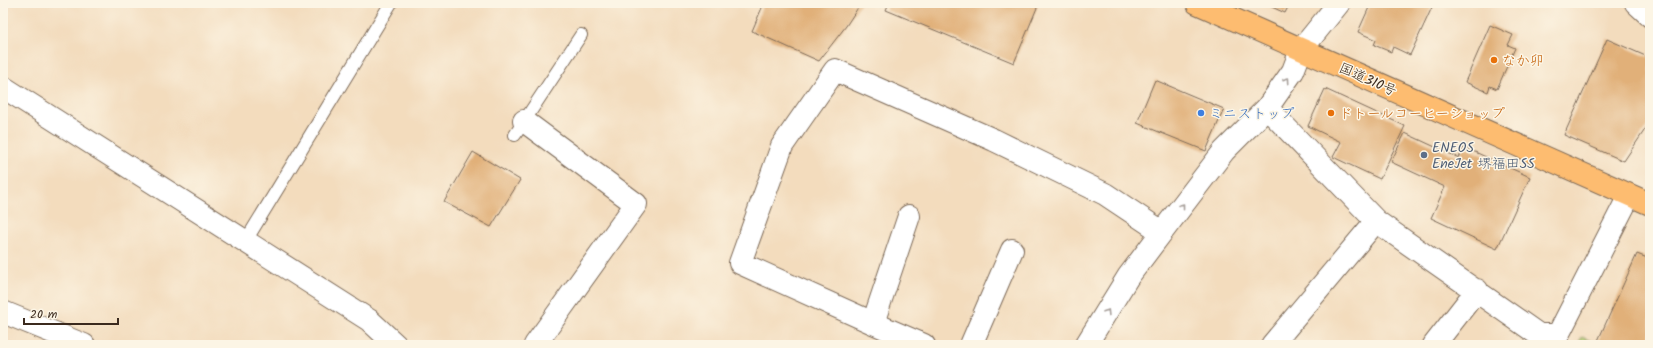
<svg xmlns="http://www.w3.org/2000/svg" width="1653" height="348" viewBox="0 0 1653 348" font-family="Kalam,'Klee One',sans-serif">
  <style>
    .grass { fill: #aec86e; stroke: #747946 }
    .building { fill: #e1b079 }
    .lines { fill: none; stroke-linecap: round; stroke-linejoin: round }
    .lane-casing { stroke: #7b6856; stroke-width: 14 }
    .street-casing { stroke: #7b6856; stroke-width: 24 }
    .highway-casing { stroke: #7b6856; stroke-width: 24 }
    .lane { stroke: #fff; stroke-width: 12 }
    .street { stroke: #fff; stroke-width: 22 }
    .highway { stroke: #fdbc70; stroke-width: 22 }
    .oneway { stroke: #a79f9a }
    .food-dot { fill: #e8710a; stroke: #fcf5e5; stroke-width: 1.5 }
    .shop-dot { fill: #3f7fe0; stroke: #fcf5e5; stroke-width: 1.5 }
    .service-dot { fill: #5c6f8a; stroke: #fcf5e5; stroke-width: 1.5 }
    .labels { text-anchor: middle; stroke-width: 3; stroke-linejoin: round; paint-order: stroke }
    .food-label { font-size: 14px; fill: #c56008; stroke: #fcf5e5; text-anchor: start }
    .street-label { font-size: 14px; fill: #3b2a1e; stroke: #fcf5e5 }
    .shop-label { font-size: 14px; fill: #366cbe; stroke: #fcf5e5; text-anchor: start }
    .service-label { font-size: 14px; fill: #4e5e75; stroke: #fcf5e5; text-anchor: start }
  </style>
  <rect width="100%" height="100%" fill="#fcf5e5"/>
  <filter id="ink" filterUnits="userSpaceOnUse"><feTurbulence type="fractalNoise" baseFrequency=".025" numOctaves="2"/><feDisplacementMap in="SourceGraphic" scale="8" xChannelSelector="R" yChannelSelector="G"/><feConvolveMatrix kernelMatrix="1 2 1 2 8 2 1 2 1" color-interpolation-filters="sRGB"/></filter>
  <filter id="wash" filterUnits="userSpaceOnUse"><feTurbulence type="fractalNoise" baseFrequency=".012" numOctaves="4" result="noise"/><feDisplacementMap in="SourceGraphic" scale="16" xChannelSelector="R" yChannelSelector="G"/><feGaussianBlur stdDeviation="0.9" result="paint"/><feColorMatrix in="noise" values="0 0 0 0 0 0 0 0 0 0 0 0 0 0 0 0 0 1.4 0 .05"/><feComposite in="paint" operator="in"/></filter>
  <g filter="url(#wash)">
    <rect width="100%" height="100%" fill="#f3dcbd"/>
    <path class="grass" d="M1582 337 1591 341 1590 345H1577Z"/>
    <g id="blocks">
      <path class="building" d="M764 3H861L846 26 819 61 752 31Z
        M889 3H1039L1014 63 886 10Z
        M1263 3H1290L1285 13Z
        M1371 3H1434L1410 55 1393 47 1391 52 1374 45 1376 40 1358 32Z
        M1490 25 1513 35 1508 45 1515 48 1497 89 1490 86 1488 92 1465 82Z
        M1607 39 1650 58V122L1624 161 1564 135Z
        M1155 80 1224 109 1206 151 1137 123Z
        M1325 89 1405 126 1380 179 1333 157 1341 142 1308 126Z
        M1405 133 1459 158 1464 147 1530 177 1497 249 1431 218 1445 187 1391 162Z
        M473 152 520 180 491 227 444 202Z
        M1637 254 1650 259V345H1596Z"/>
    </g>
  </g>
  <g filter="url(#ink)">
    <use href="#blocks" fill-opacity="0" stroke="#7b6856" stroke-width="1"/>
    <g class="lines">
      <defs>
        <path id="lane" d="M515 135 581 35
          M245 242 391 3"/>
        <path id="street" d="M1636 3 1650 16
          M3 87 369 320 396 345
          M1267 108 1376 221 1539 335H1558L1629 196
          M524 121 636 204 535 345
          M909 216 873 323 740 263 782 146 835 70 994 140 1105 194 1162 232
          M3 312 84 345
          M873 323 924 345
          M971 345 1012 250
          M1086 345 1128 277 1162 232 1224 151 1267 108 1293 71 1301 50 1339 3
          M1272 345 1376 221
          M1434 345 1477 290"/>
        <path id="highway" d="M1197 3 1650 204"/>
      </defs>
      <use href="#lane" class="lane-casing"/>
      <use href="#street" class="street-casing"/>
      <use href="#highway" class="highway-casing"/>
      <use href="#lane" class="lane"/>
      <use href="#street" class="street"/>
      <use href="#highway" class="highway"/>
    </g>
    <defs><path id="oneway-chevron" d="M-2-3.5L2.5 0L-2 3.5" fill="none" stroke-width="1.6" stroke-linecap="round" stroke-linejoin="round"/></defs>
    <g class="oneway">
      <use href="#oneway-chevron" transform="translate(1287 80) rotate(-55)"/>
      <use href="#oneway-chevron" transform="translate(1182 206) rotate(-52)"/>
      <use href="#oneway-chevron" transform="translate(1107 312) rotate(-58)"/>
    </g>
  </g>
  <g class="food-dot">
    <circle cx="1494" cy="60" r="4"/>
    <circle cx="1331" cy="113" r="4"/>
  </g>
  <circle class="shop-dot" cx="1201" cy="113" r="4"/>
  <circle class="service-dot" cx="1424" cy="155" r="4"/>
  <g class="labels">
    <g class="food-label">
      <text x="1502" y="65">なか卯</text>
      <text x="1339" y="118">ドトールコーヒーショップ</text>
    </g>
    <g class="street-label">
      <text transform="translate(1368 79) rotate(24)" y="5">国道310号</text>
    </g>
    <g class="shop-label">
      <text x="1209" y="118">ミニストップ</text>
    </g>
    <g class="service-label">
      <text x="1432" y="152">ENEOS<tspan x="1432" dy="16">EneJet 堺福田SS</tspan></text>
    </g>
  </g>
  <rect width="1653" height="348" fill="none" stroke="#fcf5e5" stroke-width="16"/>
  <path d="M24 318v6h94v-6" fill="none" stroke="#3b2a1e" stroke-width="2"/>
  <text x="30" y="318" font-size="12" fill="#3b2a1e" stroke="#fcf5e5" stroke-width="3" paint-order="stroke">20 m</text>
</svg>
